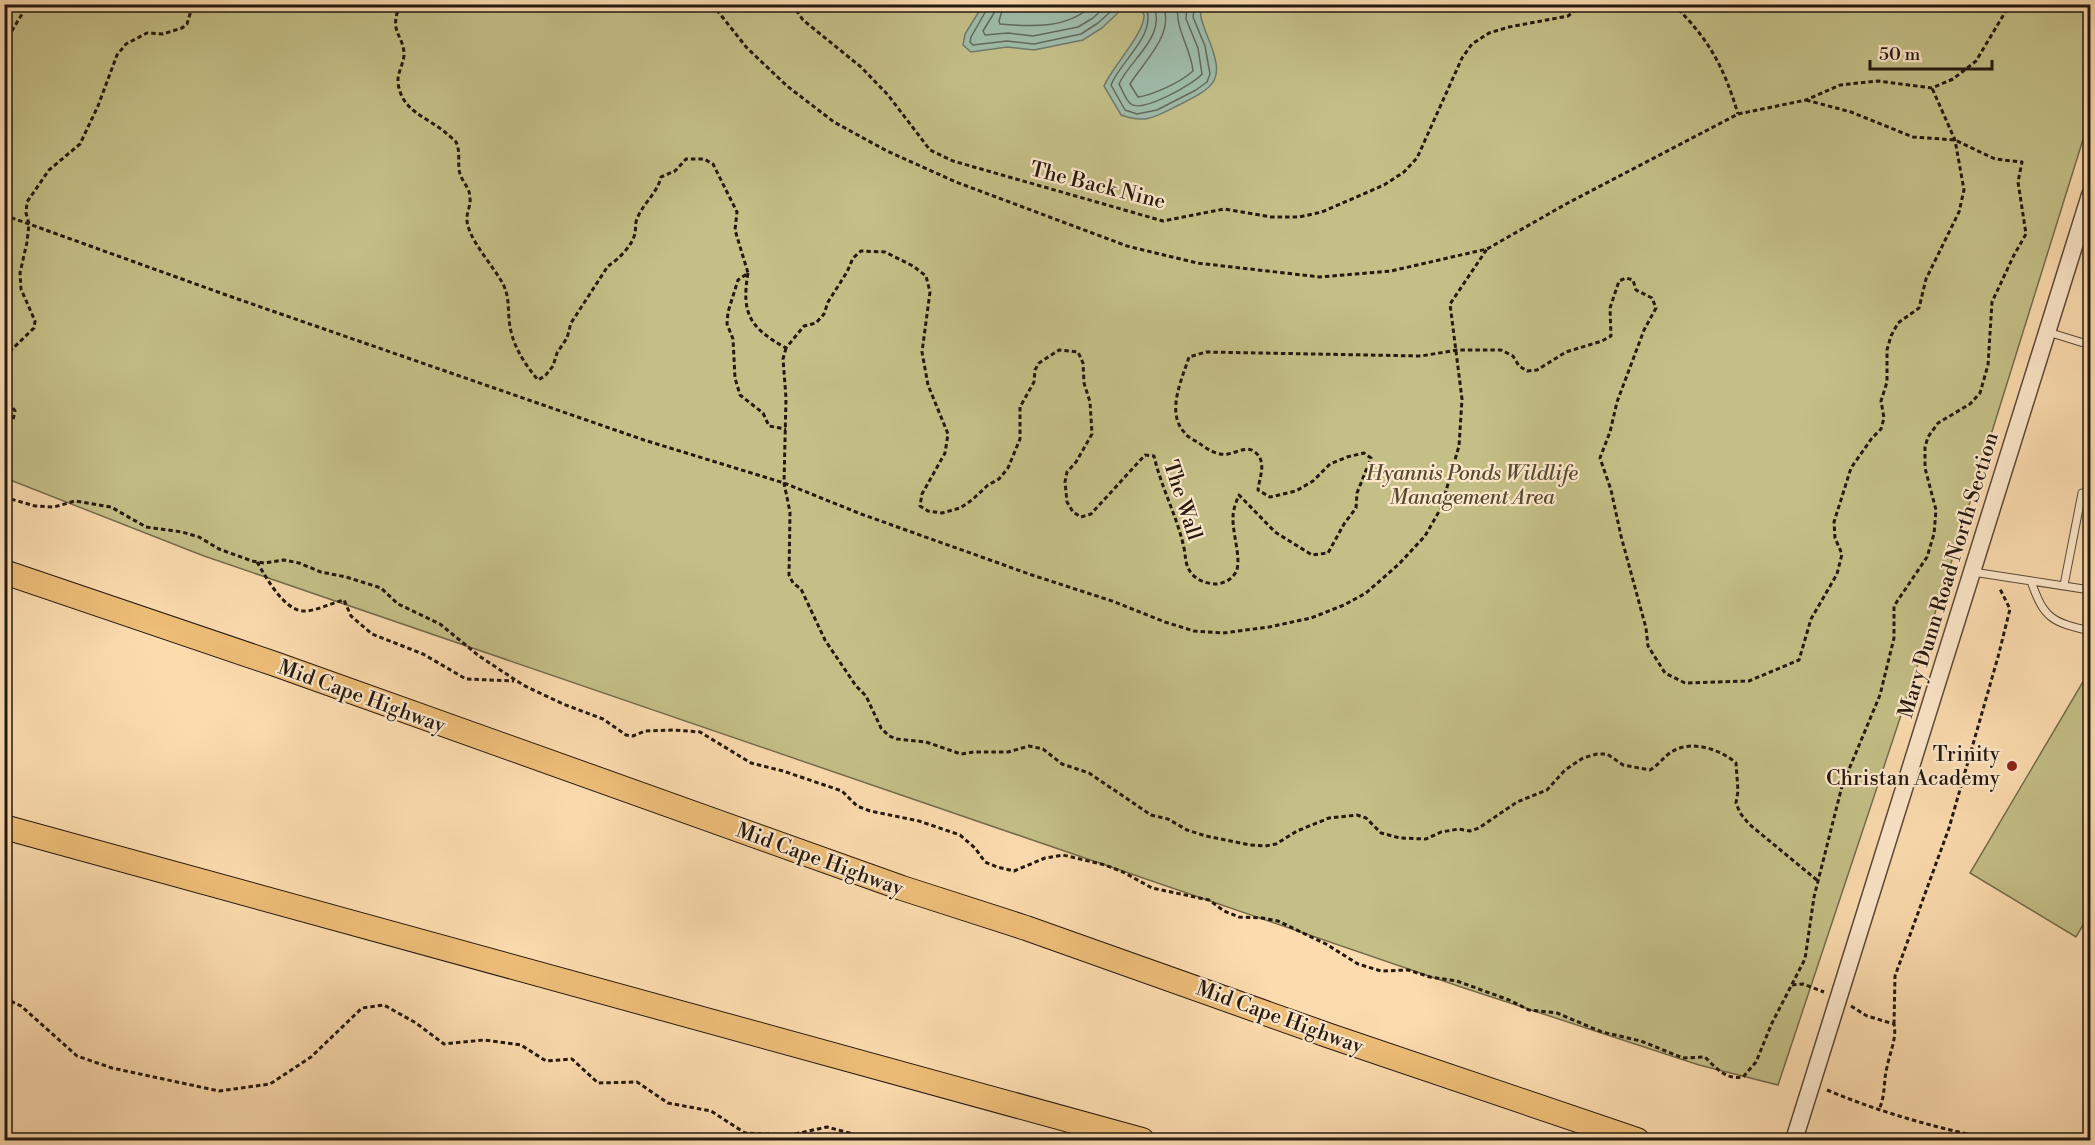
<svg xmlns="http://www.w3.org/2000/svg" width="2095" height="1145" viewBox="0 0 2095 1145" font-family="'Libre Bodoni',serif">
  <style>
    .green { fill: #c4bf87; stroke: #746c4c; stroke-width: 1.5 }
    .water { fill: #9fbcab; stroke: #6e7a6d; stroke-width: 1.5 }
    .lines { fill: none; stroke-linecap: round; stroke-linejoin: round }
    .shore { stroke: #626a5e; stroke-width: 1.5 }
    .service-casing { stroke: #5a4938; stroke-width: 9 }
    .tertiary-casing { stroke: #5a4938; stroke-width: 19 }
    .motorway-casing { stroke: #241810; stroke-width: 26 }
    .path { stroke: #241810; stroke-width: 3; stroke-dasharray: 4.5 3; stroke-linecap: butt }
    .service { stroke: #fde8cb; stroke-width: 7 }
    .tertiary { stroke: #fde8cb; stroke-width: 16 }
    .motorway { stroke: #eebe78; stroke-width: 24 }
    .poi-dot { fill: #8f2418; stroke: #fde8cb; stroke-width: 2 }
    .labels { text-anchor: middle; stroke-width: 4.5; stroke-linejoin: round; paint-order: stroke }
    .street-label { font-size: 21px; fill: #241810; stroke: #fde8cb }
    .park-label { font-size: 21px; font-style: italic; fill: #544a34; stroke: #fde8cb }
    .poi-label { font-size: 21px; fill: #241810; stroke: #fde8cb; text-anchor: end }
  </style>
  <rect width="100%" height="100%" fill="#fcdcaf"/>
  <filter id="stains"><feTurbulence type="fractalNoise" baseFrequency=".00333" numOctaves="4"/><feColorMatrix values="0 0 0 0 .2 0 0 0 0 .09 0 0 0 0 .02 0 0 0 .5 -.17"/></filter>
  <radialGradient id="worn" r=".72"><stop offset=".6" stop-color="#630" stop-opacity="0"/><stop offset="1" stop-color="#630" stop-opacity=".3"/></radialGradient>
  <path class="green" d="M4 5H2090V117L1942 592 1778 1085 1699 1065 1464 988 204 556 5 478Z
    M2084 680 2090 684V913L2076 937 1970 873Z"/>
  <path class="water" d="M983 5H1201C1199 17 1203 24 1207 35 1226 81 1217 86 1177 106 1155 117 1145 124 1121 115L1104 86C1112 67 1145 33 1144 15 1143 12 1141 9 1139 6L1122 9 1102 28 1083 40 1034 50 1007 47 971 52 963 45 965 34Z"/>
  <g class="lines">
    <path class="shore" d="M988 4 987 9 971 37 970 42 973 45 1007 41 1034 44 1081 34 1098 23 1119 4
      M995 4 994 13 983 31 985 35 1008 33 1033 36 1078 27 1093 18 1108 4
      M1004 4 999 21 1000 24C1033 27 1068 29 1094 4
      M1145 4C1159 35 1121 59 1111 85L1125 110 1137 114 1157 110 1196 90 1207 82 1210 74 1205 46 1193 17 1195 4
      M1153 4C1168 36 1130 59 1119 84 1122 89 1126 101 1131 104 1142 113 1194 84 1202 74L1198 48 1186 19 1187 4
      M1163 4C1175 35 1144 61 1130 84L1138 97C1153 95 1181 82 1193 71 1191 48 1174 28 1178 4"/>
    <defs>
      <path id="service" d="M2048 332 2090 345
        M1973 572 2090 590
        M2031 581C2044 619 2052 622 2090 631
        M2064 585 2082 493"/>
      <path id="tertiary" d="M1794 1140 2090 195"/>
      <path id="motorway" d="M4 572 275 664 902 888 1026 928 1330 1036 1637 1140
        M4 827 1142 1140"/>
    </defs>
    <use href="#service" class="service-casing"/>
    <use href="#tertiary" class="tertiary-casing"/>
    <use href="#motorway" class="motorway-casing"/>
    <path class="path" d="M411 4 397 13C392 33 402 35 404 52 405 62 397 72 398 83 402 112 426 116 446 133 449 136 454 139 456 142 461 152 457 164 460 174 463 183 470 188 470 198 471 206 466 213 467 221 469 240 494 267 503 284 509 296 508 306 509 319 511 343 523 362 538 380L545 376 553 366 557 353 567 338 571 323 608 266C618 260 633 245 635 233 636 228 635 223 637 219 643 203 657 194 661 177L675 171 686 159H704L713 164 737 212 735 230 748 273 738 280 728 312 727 324 733 339 735 378 740 395 763 413 769 426 786 429
      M712 4 747 48 787 86 834 122 887 151 956 182 1127 246 1197 263 1320 277 1391 271 1487 249 1566 204 1738 114 1806 100 1840 85 1878 81 1932 88 1953 79 1976 61 2010 4
      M792 4 803 20 861 67 888 95 930 150 953 161 1163 221 1224 209 1271 217H1299L1322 212 1384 185 1404 172 1417 158 1462 58 1472 44 1489 33 1509 27 1568 16 1583 4
      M1673 4C1709 39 1724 67 1738 114
      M4 44 28 4
      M4 215 229 296 644 440 784 483 861 514 1032 575 1112 601 1165 622 1194 631 1223 633 1269 627 1311 618 1344 605 1366 593 1399 564 1425 536 1441 508 1459 446 1462 399 1450 304 1487 249
      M748 273C741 314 750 328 786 348L804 326 816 323 824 314 828 302 847 272 853 258 861 251 885 252 913 266 926 276 930 292 922 352 928 385 948 434 945 453 922 494 920 506 928 511 942 513 960 508 972 500 988 485 999 479 1008 468 1020 439V407L1034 382 1035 370 1039 363 1059 350 1078 352 1083 363 1084 383 1090 402 1092 434 1076 462 1067 472 1065 482 1067 502 1073 512 1081 517 1091 514 1145 455 1154 456C1161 487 1177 516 1184 548 1186 558 1185 566 1192 574 1198 581 1208 584 1217 584 1225 583 1232 579 1236 572 1242 560 1232 532 1233 517 1233 510 1236 502 1239 495L1275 532 1312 555 1328 553 1344 524 1356 508 1357 493 1371 458 1364 453 1347 457 1330 464 1313 481 1296 491 1270 497 1258 490C1259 479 1266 465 1258 455 1249 444 1239 452 1228 454 1217 456 1207 449 1199 443 1194 440 1187 437 1184 432 1166 412 1182 379 1189 357L1206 352 1421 356 1457 350H1501L1513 356 1519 366 1527 371 1537 370 1566 352 1602 341 1611 336 1610 308 1619 281 1626 278 1633 280 1636 290 1652 298 1656 308 1644 330 1617 402 1610 432 1600 458 1611 490 1621 536 1646 628 1648 646 1665 673 1685 683 1749 681 1799 660 1811 619 1837 574 1842 554 1835 538 1834 522 1851 468 1872 438 1881 429 1884 418 1881 401 1887 382V350L1891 336 1898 323 1919 308 1926 279 1959 212 1964 190 1955 140 1932 88
      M786 348 783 359 786 398 784 483 790 512 789 575 793 583 801 589 825 640 856 686 866 696 881 728 889 736 897 739 926 742 961 754 974 752H1008L1029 746 1043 749 1062 764 1089 773 1151 815 1168 819 1187 830 1206 836 1250 845 1265 846 1276 844 1297 831 1329 818 1357 815 1366 818 1381 833 1400 838 1426 839 1441 832 1459 829 1470 831 1479 828 1517 802 1547 790 1565 770 1583 758 1597 754H1607L1623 765 1650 770C1659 765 1664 756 1673 751 1692 740 1720 749 1736 763L1738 791 1736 803 1740 813 1749 824 1818 881
      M4 357 34 328 35 321 21 289 20 273 27 242 29 224 26 213 27 202 49 170 80 144 98 106 117 55 126 44 147 33 163 34 182 28 187 24 190 14 189 4
      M4 396 15 411 13 420 4 429
      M4 497 35 506 54 507 75 501 111 507 146 527 182 532 199 537 219 549 252 561 264 563 284 560 299 563 321 572 346 577 381 588 398 604 440 624 479 656 523 685 563 704 603 719 626 735 633 736 645 731 674 730 700 732 751 763 783 771 842 791 857 806 870 811 919 821 960 835 975 848 985 862 997 867 1014 871 1045 858 1063 855 1105 865 1123 872 1152 888 1209 900 1224 911 1239 917 1262 918 1278 921 1326 944 1358 964 1381 971 1408 970 1430 977 1457 981 1509 1000 1529 1010 1557 1013 1602 1032 1641 1041 1683 1058 1705 1057C1716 1068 1726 1080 1743 1077L1756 1062 1772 1023 1805 959 1814 897 1842 786 1880 695 1894 638V606L1927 557 1934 534 1936 510 1925 468V447L1928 437 1938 423 1970 404 1980 393 1988 365 1992 302 2014 255 2026 234 2018 182 2022 162 1995 159 1955 140 1913 137 1851 112 1806 100
      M257 562C266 577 284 611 304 611 317 611 331 603 344 600L351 616 372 634 423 654 466 679 514 681
      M1792 985 1803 984 1824 992
      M4 998 21 1006 77 1056 112 1068 219 1091 270 1084 311 1057 362 1008 384 1005 416 1023 444 1044 484 1040 521 1045 546 1061 572 1059 598 1083 637 1082 668 1103 711 1111 745 1133 790 1135 827 1127 872 1139 873 1140
      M1851 1006 1867 1016 1894 1024C1897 1038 1890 1052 1887 1067 1883 1083 1886 1093 1879 1110
      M1894 1024 1895 976 1949 828 1998 657 2010 609 1999 587
      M1827 1090C1882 1113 1939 1129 1997 1140"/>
    <use href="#service" class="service"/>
    <use href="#tertiary" class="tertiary"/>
    <use href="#motorway" class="motorway"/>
  </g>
  <circle class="poi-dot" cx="2012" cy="766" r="6"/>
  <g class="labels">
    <g class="street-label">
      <text transform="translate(1098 185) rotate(14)" y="7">The Back Nine</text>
      <text transform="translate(1183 500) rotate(72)" y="7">The Wall</text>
      <text transform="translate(1948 575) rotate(-73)" y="7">Mary Dunn Road North Section</text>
      <text transform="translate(362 696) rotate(20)" y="7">Mid Cape Highway</text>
      <text transform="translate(820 859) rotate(20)" y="7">Mid Cape Highway</text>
      <text transform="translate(1280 1017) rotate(20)" y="7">Mid Cape Highway</text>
    </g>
    <g class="park-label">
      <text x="1472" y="480">Hyannis Ponds Wildlife<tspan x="1472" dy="24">Management Area</tspan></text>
    </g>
    <g class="poi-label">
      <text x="2000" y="761">Trinity<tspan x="2000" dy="24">Christan Academy</tspan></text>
    </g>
  </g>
  <rect width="2095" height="1145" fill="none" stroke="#fcdcaf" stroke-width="24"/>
  <rect x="6" y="6" width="2083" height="1133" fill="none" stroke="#241810" stroke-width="3"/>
  <rect x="12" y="12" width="2071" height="1121" fill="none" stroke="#241810" stroke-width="1.5"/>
  <path d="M1870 60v9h122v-9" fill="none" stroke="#241810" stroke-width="3"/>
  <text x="1879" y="60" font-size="18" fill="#241810" stroke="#fde8cb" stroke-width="4.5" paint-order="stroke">50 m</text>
  <rect width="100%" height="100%" filter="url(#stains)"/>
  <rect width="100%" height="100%" fill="url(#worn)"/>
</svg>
